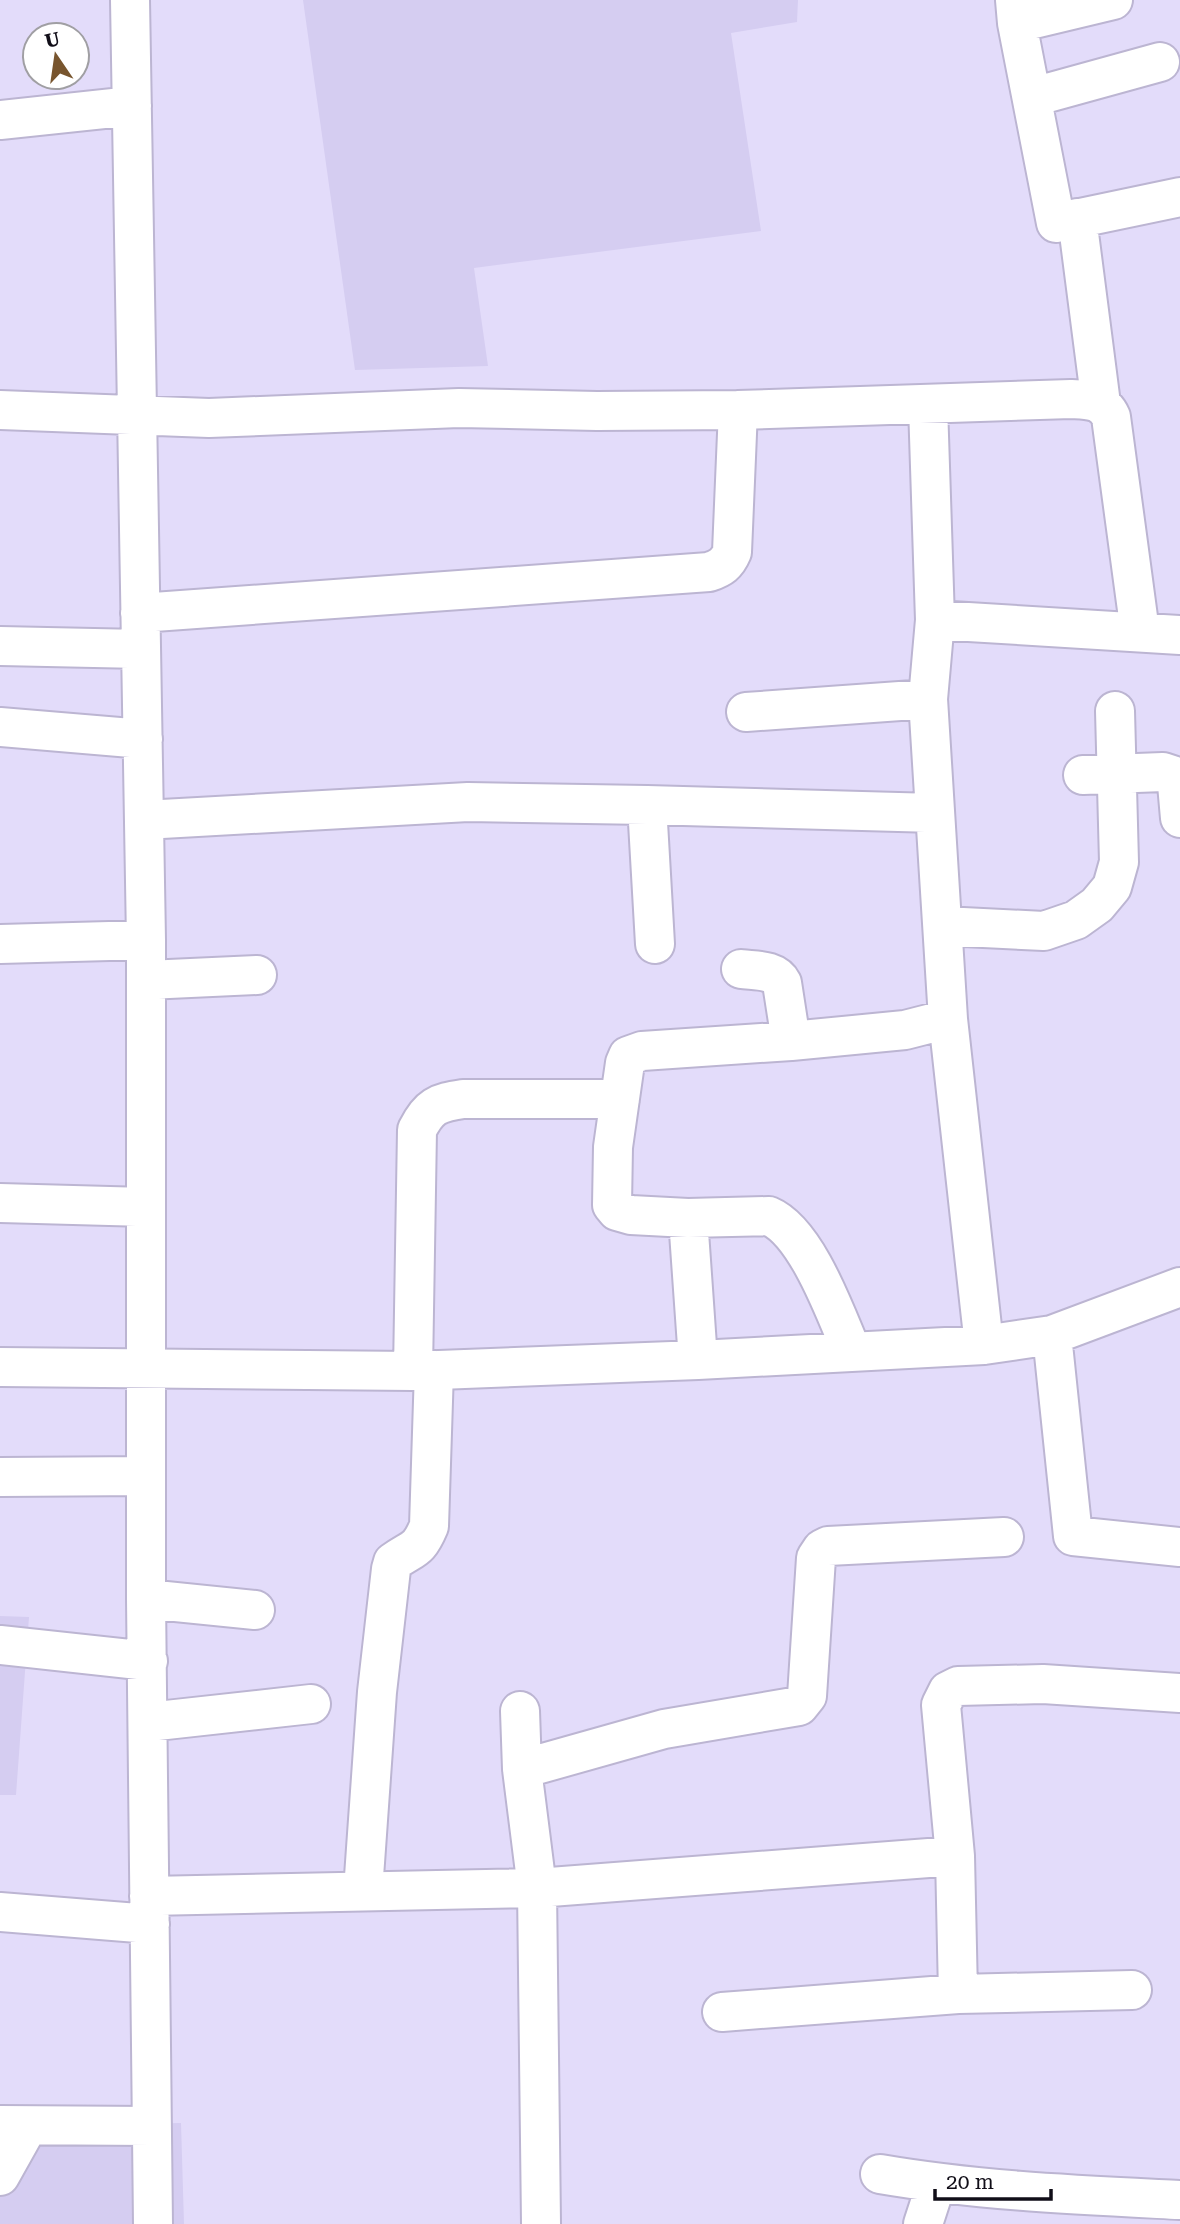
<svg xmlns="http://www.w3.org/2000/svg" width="1180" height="2224" viewBox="0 0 1180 2224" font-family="'Roboto Serif',serif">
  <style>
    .built { fill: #d5cdf1 }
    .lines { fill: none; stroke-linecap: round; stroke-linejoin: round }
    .minor-casing { stroke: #bcb5d2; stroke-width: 42 }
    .minor { stroke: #fff; stroke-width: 38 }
  </style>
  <rect width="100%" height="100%" fill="#e3dcfa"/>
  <path class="built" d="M303 0H798L797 22 731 33 761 231 474 268 488 366 355 370Z
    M0 1616 29 1617 16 1795H0Z
    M181 2123 184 2224H0V2126Z"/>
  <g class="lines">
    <defs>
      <path id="minor" d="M130 0 146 940V1599L153 2224
        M1015 0 1017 23 1056 223 1180 197
        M1017 23 1113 0
        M1033 97 1160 62
        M0 120 132 106
        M1077 218 1101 404
        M0 410 209 418 459 408 597 411 738 410 732 552C727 564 721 568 709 572L140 613
        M738 410 1071 399C1088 400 1103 399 1111 417L1140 632
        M935 620 1180 635
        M0 646 141 649
        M928 699 948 1019 984 1345
        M746 712 928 699 935 620 928 405
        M0 727 143 739
        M1083 775 1163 772 1172 775 1177 784 1180 818
        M647 805 655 944
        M144 820 468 802 647 805 935 813
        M943 926 1044 931 1076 920 1097 905 1112 887 1119 862 1115 711
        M0 944 146 940
        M741 969C755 971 775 969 782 983L791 1041 905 1030 948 1019
        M147 980 257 975
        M791 1041 642 1051 628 1056 625 1063 613 1147 612 1205 617 1211 631 1215 688 1218 769 1216C807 1232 836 1315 852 1352
        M0 1203 146 1207
        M688 1218 698 1360
        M1052 1335 1073 1536 1180 1547
        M0 1367 413 1371 698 1360 984 1345 1052 1335 1180 1287
        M413 1371 417 1130C429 1106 437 1103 463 1099H620
        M0 1477 146 1476
        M146 1599 255 1610
        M0 1645 148 1661
        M520 1711 522 1769 537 1888 541 2224
        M148 1722 311 1704
        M522 1769 664 1729 799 1706 807 1696 816 1558 822 1549 828 1546 1004 1537
        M363 1891 377 1692 391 1569 393 1562C414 1547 418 1552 429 1526L434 1370
        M149 1896 537 1888 955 1856
        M0 1912 150 1924
        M1132 1990 958 1994 955 1856 941 1705 948 1691 958 1686 1043 1684 1180 1693
        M722 2012 958 1994
        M0 2125 151 2126
        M880 2174C979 2191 1080 2195 1180 2200
        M0 2176 28 2126
        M923 2224 936 2184"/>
    </defs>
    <use href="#minor" class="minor-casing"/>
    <use href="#minor" class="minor"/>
  </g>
  <g transform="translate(56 56) rotate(347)"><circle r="33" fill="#ffffff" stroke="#a09fa3" stroke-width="2"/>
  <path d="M0-5L12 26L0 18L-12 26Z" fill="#78552e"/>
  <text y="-10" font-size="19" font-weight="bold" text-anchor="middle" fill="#110e18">U</text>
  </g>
  <path d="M935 2189v10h116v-10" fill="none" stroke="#110e18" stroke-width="3.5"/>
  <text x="946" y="2189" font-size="21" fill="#110e18" stroke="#ffffff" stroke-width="5" paint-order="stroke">20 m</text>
</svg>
